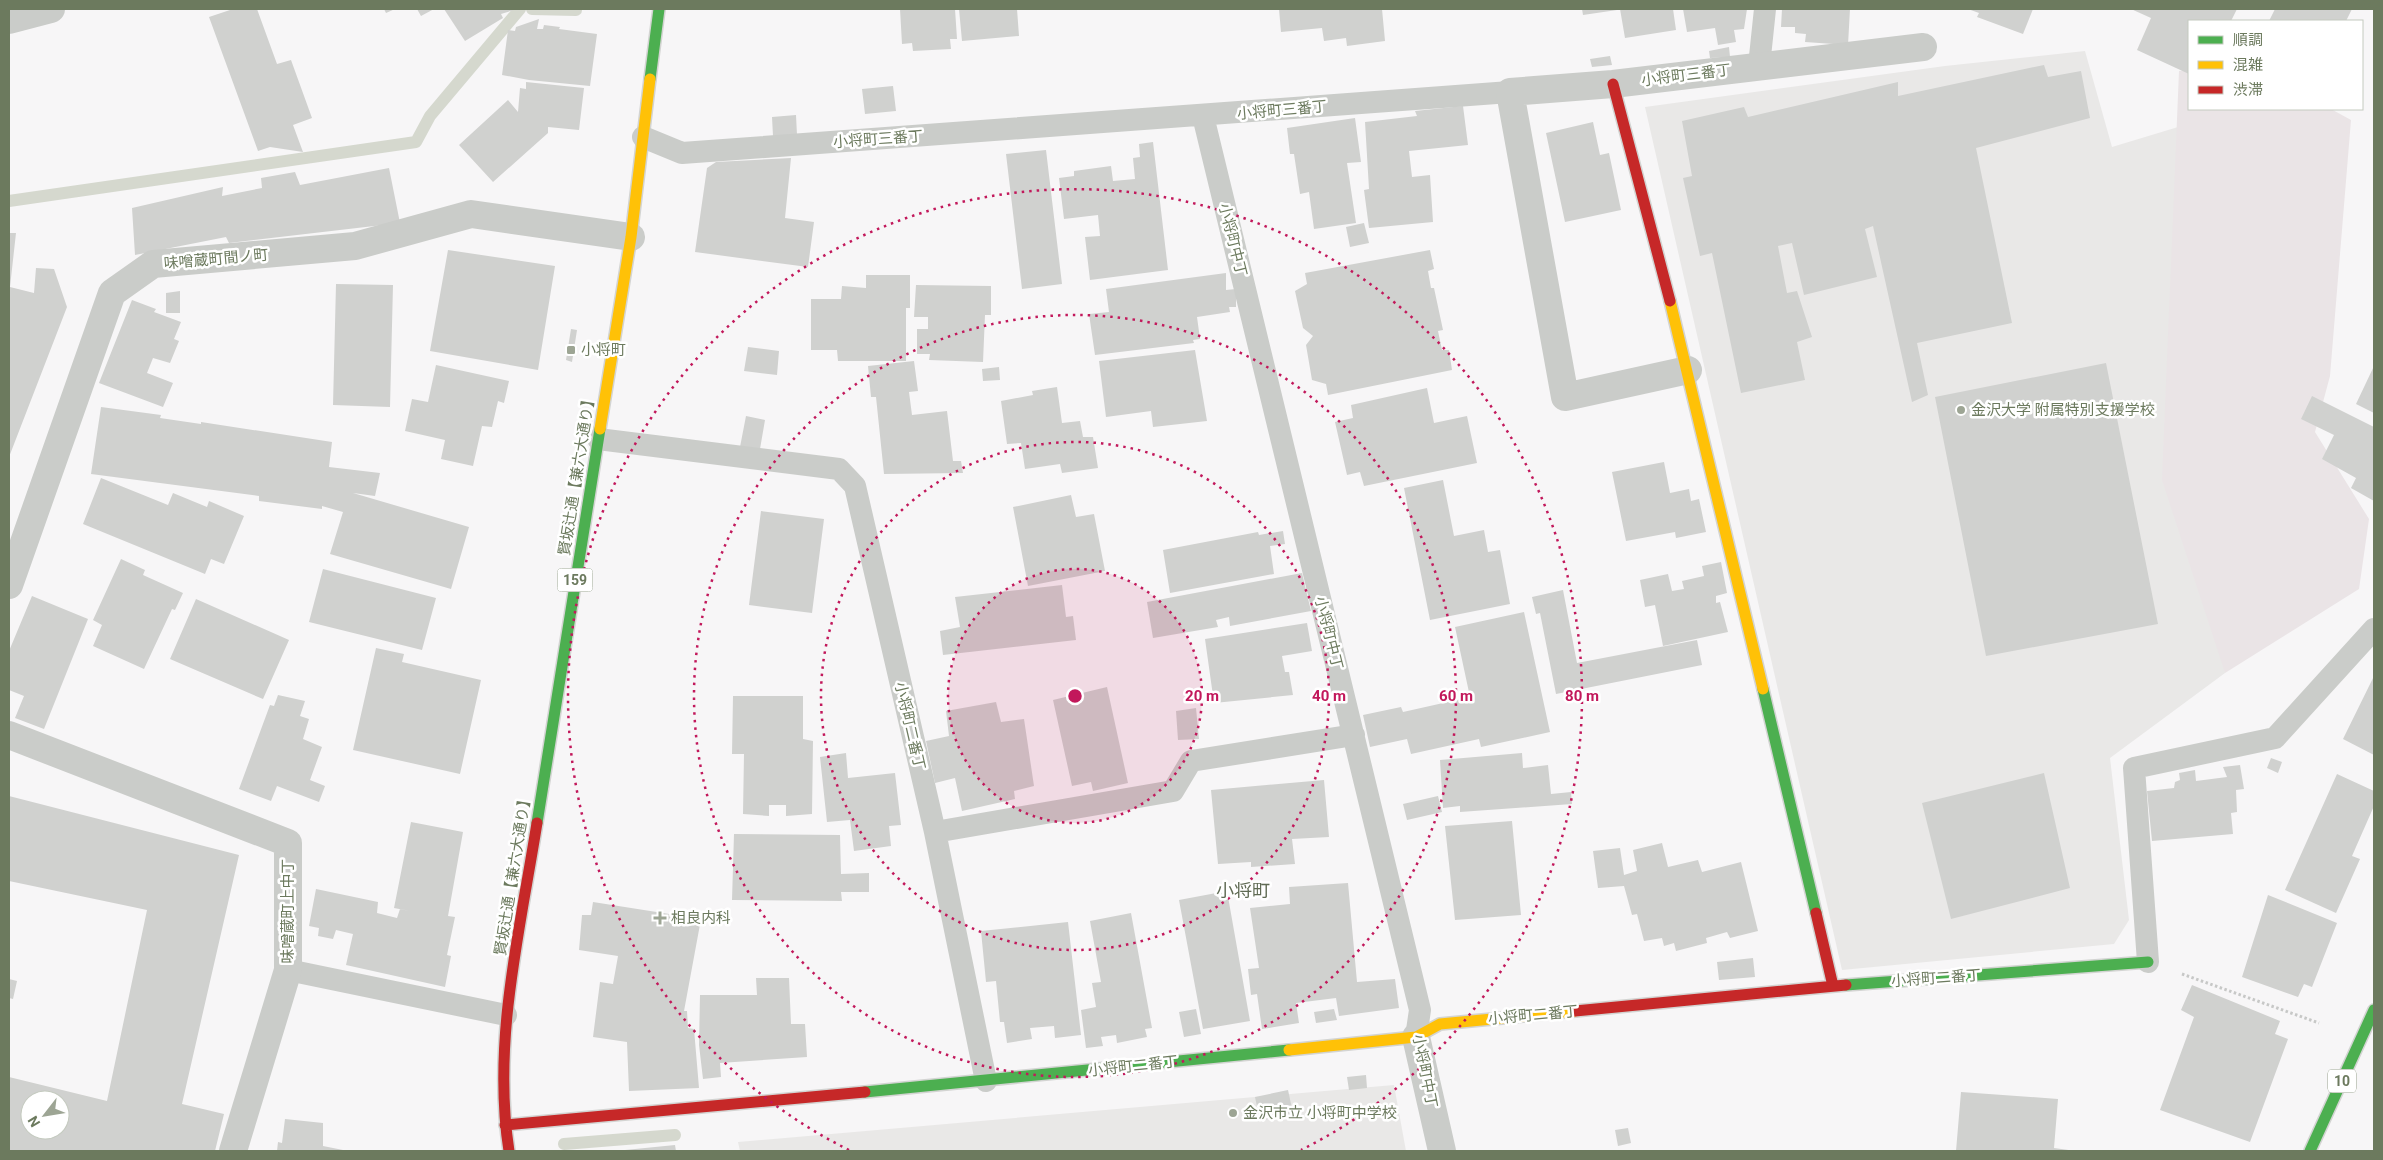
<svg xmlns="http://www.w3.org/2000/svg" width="2383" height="1160" viewBox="0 0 2383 1160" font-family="Roboto,'Noto Sans JP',sans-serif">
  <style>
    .built { fill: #e9e8e7 }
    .green { fill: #eae4e6 }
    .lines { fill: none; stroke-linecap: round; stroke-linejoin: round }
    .stream { stroke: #d5d8ce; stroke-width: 12 }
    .building { fill: #d0d1cf; fill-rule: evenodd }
    .fast-casing { stroke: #d3d4d2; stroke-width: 14 }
    .slow-casing { stroke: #d3d4d2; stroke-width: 14 }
    .jam-casing { stroke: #d3d4d2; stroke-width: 14 }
    .path { stroke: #c7c8c7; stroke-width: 3; stroke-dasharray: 2.5 2.5; stroke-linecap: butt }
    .lane { stroke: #caccc9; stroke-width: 22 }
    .street { stroke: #caccc9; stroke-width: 28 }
    .fast { stroke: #4caf50; stroke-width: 11 }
    .slow { stroke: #ffc107; stroke-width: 11 }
    .jam { stroke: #c62828; stroke-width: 11 }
    .ring { fill: none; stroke: #c2185b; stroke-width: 2.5; stroke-dasharray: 2.5 5 }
    .poi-dot { fill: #9da594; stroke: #fff; stroke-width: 2 }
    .labels { text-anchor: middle; stroke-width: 5; stroke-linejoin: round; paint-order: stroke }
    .shield { fill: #fff; stroke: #98a28e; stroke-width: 1 }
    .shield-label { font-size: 14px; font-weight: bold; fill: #6c7a5e }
    .street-label { font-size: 15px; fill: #6c7a5e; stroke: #fff }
    .poi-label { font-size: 15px; fill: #6c7a5e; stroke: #fff; text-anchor: start }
    .quarter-label { font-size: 18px; fill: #606b54; stroke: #fff }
    .centre { fill: #c2185b; stroke: #fff; stroke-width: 2.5 }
    .ring-label { font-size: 15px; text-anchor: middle; font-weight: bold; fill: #c2185b; stroke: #fff; stroke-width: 5; stroke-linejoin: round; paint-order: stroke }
  </style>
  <rect width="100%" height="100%" fill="#f7f6f7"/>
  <path class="built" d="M2085 51 2112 147 2188 124 2225 673 2110 758 2129 920 2114 944 1842 970 1645 107 1945 66Z
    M1394 1085 1406 1151H740L738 1142Z"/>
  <path class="green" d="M2189 70V109H2331L2351 120 2330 376 2315 432 2369 519 2359 589 2225 673 2162 480 2179 71Z"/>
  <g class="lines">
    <path class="stream" d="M532 9 576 10
      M9 201 416 142 430 116 520 9
      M564 1144 675 1135"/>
  </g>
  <path class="building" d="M233 9H257L277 64 291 60 312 118 293 125 303 152 270 147 258 151 209 17Z
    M384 9H395L386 13Z
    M417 9H434L421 16Z
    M444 9H517L501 14 503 18 465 41Z
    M900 9H955L957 39H950L951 49 913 51 912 43 902 44Z
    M959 9H1017L1019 36 962 41Z
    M1279 9H1382L1385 41 1347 46 1346 38 1324 41 1322 28 1281 32Z
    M1582 9H1616L1617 10 1583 15Z
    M1620 9H1673L1676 30 1625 38Z
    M1683 9H1747L1744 29 1734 30 1736 42 1718 45 1715 28 1687 32Z
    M1782 9H1850L1848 45 1805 42 1806 34 1795 33V27H1781Z
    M1968 9H2033L2023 34 1977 17 1979 13Z
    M2131 9H2237L2231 21H2189V74L2137 50 2151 18Z
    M2275 9H2352L2346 21H2269Z
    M539 19 537 29H543L544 25 560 27 559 29 597 34 590 86 529 80 502 75 508 30 515 31 516 27Z
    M1729 47 1730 57 1710 58 1709 51Z
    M1610 56 1612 65 1592 67 1590 59Z
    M2044 65 2048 77 2081 71 2090 118 1976 148 2012 323 1917 343 1928 395 1912 402 1873 226 1865 229 1877 277 1804 295 1792 243 1778 246 1787 293 1797 291 1812 337 1797 342 1805 380 1741 393 1712 253 1700 256 1683 178 1692 176 1682 121 1744 107 1748 117 1898 82V96Z
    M526 82 584 88 579 130 548 127V133L493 182 459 145 508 100 518 112 520 88 526 89Z
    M893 86 896 111 865 114 862 89Z
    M1463 106 1468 145 1409 151 1412 177 1430 175 1433 222 1369 228 1364 190 1369 189 1365 122 1417 116 1415 111Z
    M796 115 797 135 773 136 772 117Z
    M1355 118 1361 162 1347 163 1356 223 1314 229 1309 192 1300 194 1294 154H1290L1287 128Z
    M1593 122 1600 155 1609 153 1621 210 1565 222 1546 133Z
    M1153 142 1168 270 1090 280 1085 237 1100 236 1098 215 1064 219 1059 178 1074 176V171L1111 166 1113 181 1135 179 1133 158 1140 157 1139 144Z
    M1046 150 1062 284 1022 289 1006 154Z
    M791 158 785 218 814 222 808 267 695 252 707 168 716 162Z
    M389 168 400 223 229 243 226 237 135 255 132 208 223 187 222 196 262 188 261 178 295 172 300 185Z
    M1364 223 1369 243 1350 247 1346 227Z
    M9 233H16L10 287 34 293 36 268 54 269 67 307 9 457Z
    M448 250 555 266 538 370 430 351Z
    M1430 250 1434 269 1428 271 1431 288H1434L1443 330 1438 331 1442 350H1449L1452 370 1328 395 1326 384 1312 380 1306 345 1313 336 1303 328 1295 291 1307 284 1305 273Z
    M1226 273V290L1236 289V307H1229L1230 312 1197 317 1200 339 1193 340 1194 343 1095 355 1089 314 1109 312 1106 289Z
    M866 275H910V308H906V361H838L837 350H811V299H841L842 286 866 288Z
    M336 284 393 285 390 407 333 405Z
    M916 285 991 286V315H985L983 362 929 360 930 354H917V329H928V317H914Z
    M180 291V313H166V293Z
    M132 300 156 309 154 312 181 322 174 339 179 341 170 363 153 358 147 373 173 383 163 407 99 383Z
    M571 329 577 330 572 362 566 360Z
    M748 347 779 351 777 375 744 371Z
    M1195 350 1207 421 1153 427 1151 411 1106 417 1099 361Z
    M914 361 918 391 909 392 912 415 947 411 953 461H961L963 473 884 474 876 397H871L868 366Z
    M2106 363 2158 624 1986 656 1935 397Z
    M436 365 509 381 504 403 498 401 492 427 482 426 473 466 441 459 445 440 405 431 412 399 428 402Z
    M2374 366V413L2356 404Z
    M999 367 1000 380 983 381 982 369Z
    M1057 387 1062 423 1080 421 1083 437H1093L1098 468 1062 473 1060 464 1025 469 1021 443 1007 444 1001 401 1033 395 1032 391Z
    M1427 388 1434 423 1467 416 1477 463 1364 486 1360 472 1347 475 1335 422 1353 418 1351 405Z
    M2312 396 2374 427V501L2351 488 2356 478 2322 459 2334 435 2301 419Z
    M101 407 161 415 160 418 201 424V422L332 442 329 467 380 473 375 496 353 493 469 527 451 589 330 554 343 512 322 506V509L259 501V496L91 474Z
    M746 416 765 420 760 449 740 447Z
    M1664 462 1670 493 1689 489 1691 501 1699 499 1706 532 1676 538 1675 532 1626 541 1612 472Z
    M101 478 168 505 173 493 207 507 209 501 244 516 224 564 211 559 205 574 83 524Z
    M1443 480 1454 536 1484 530 1488 552 1500 550 1510 604 1430 620 1404 488Z
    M1071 495 1076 517 1094 514 1105 571 1028 586 1013 507Z
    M761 511 824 519 812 613 749 605Z
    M1283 531 1285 544 1270 546 1274 574 1170 593 1163 550 1258 532 1259 535Z
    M121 559 145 570 143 575 183 593 175 610 172 609 144 669 93 646 102 625 93 620Z
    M1721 562 1727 593 1716 596V603L1720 602 1728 632 1663 646 1655 605 1645 607 1640 580 1668 574 1672 591 1684 589 1682 581 1704 576 1702 566Z
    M323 569 436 598 422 650 309 622Z
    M1302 573 1311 611 1230 626 1229 617 1216 620 1218 627 1153 638 1147 602Z
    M1062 585 1066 617 1073 616 1076 640 943 655 940 631 960 627 955 597Z
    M1563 590 1577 663 1697 640 1702 665 1556 694 1540 613 1536 614 1532 597Z
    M32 596 88 619 44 729 15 718 24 696 9 690V651Z
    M196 599 289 640 263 699 170 659Z
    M1524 612 1550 732 1481 747 1479 739 1411 754 1407 739 1370 747 1363 715 1401 707 1403 712 1470 697 1455 627Z
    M1307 623 1312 651 1282 656 1285 672H1289L1293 695 1214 703 1205 639Z
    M376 648 404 654 402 662 481 680 460 774 353 750Z
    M2374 676V755L2343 739Z
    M1107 687 1128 783 1093 791 1091 782 1072 786 1053 700Z
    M278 695 305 701 300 716 309 719 303 739 322 747 310 780 325 786 319 802 277 786 271 801 239 789 270 705 274 706Z
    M733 696H803V739L813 741 812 814 786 816V805H769V816L743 814 744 754H732Z
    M996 702 1001 722 1024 719 1034 786 1014 791 1015 799 962 811 955 778 935 783 926 741 949 736 946 711Z
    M1196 708 1199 739 1178 740 1176 711Z
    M846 753 848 778 895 773 901 825 889 826 891 846 854 851 850 820 827 822 820 757Z
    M1522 753 1523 768 1548 765 1551 794 1571 792 1572 804 1460 812V806L1443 808 1440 760Z
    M2271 758 2282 762 2278 773 2267 768Z
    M2240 765 2244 789 2236 790 2237 812 2231 813 2233 834 2152 841 2147 791 2174 788 2175 782 2180 780 2179 773 2195 770 2196 781 2227 777 2223 767Z
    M2044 773 2070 888 1951 919 1922 803Z
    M2337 774 2374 791V806L2352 856 2360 859 2336 913 2285 890Z
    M1324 780 1329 837 1292 839 1295 864 1251 867V862L1218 864 1211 790Z
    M9 796 239 855 182 1104 224 1114 215 1151H9V1077L107 1101 147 910 9 881ZM30 1100H60V1130H30Z
    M1438 796 1442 812 1407 820 1403 804Z
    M1512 821 1521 915 1455 920 1445 826Z
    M411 822 463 832 448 916 455 917 447 955 451 956 445 987 346 965 353 934 336 930 333 939 318 936 319 928 309 926 316 889 378 902 377 913 397 918 400 909 410 911 394 908Z
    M734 834 840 835 841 874 869 873V892H841L842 901 732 900Z
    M1662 843 1668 867 1698 860 1702 872 1741 862 1758 931 1730 938 1727 932 1706 938 1707 943 1676 951 1674 943 1664 946 1662 938 1644 941 1637 914 1632 915 1624 886 1598 888 1593 851 1620 848 1624 875 1637 871 1633 850Z
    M1348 883 1357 982 1395 979 1399 1008 1339 1016 1336 998 1296 1003 1299 1023 1262 1029 1257 994 1251 995 1248 969 1259 968 1250 908 1290 904 1289 887Z
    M1227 891 1250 1021 1203 1029 1179 900Z
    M2268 895 2337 923 2312 987 2304 984 2298 997 2242 977Z
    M593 902 701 919 684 1011H687L688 1028 694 1029 699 1088 629 1091 627 1042 593 1037 600 982 613 984 618 956 579 950 582 915H591Z
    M1131 913 1152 1028 1145 1029 1147 1037 1117 1043 1116 1035 1101 1037 1103 1046 1086 1048 1081 1010 1096 1007 1092 983 1101 982 1090 921Z
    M1068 922 1081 1035 1055 1038 1054 1026 1030 1028 1032 1039 1007 1043 1004 1022H1000L996 981 986 982 981 931Z
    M1753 958 1755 977 1719 980 1717 962Z
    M756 978H789L791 1024H805L807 1057 720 1063 721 1077 703 1079 699 1045 700 995H757Z
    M9 979 17 981 13 999 9 998Z
    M2192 985 2280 1021 2275 1034 2288 1039 2250 1142 2160 1110 2194 1017 2181 1010Z
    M1196 1009 1201 1034 1184 1037 1179 1012Z
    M1334 1009 1337 1020 1316 1023 1314 1012Z
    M1366 1075 1367 1088 1349 1090 1347 1077Z
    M1288 1090 1293 1113 1260 1121 1255 1097Z
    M1961 1092 2058 1099 2054 1148 2076 1151H1956Z
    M285 1119 323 1123V1146L348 1151H277L278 1142 282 1143Z
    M1628 1128 1631 1143 1618 1146 1615 1130Z
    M675 1145 676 1151H625V1150Z"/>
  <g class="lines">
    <defs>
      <path id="fast" d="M650 79 659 9
        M1763 689 1816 913
        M537 823 600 429
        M1846 985 2148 962
        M865 1092 1289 1050
        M2310 1151 2374 1010"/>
      <path id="slow" d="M1670 301 1763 689
        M600 429 631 237 650 79
        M1289 1050 1416 1037 1440 1024 1575 1011"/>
      <path id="jam" d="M1613 84 1670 301
        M1816 913 1833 986
        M1575 1011 1846 985
        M505 1125 865 1092
        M509 1151C492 1042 520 930 537 823"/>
    </defs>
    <use href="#fast" class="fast-casing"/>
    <use href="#slow" class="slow-casing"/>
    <use href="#jam" class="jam-casing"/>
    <path class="path" d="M2182 974 2319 1023"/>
    <path class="lane" d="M1759 66 1765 9
      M1203 116 1420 1010 1416 1037
      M643 137 682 153 1510 92
      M598 439 839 469 855 486 935 832 986 1081
      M935 832 1173 791 1191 761 1354 735
      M2148 962 2134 768 2275 738 2374 629
      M288 970 506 1015"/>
    <path class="street" d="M9 20 51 9
      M1688 370 1565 397 1510 92 1613 84 1923 47
      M9 585 112 293 153 264 355 246 471 214 631 237
      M9 735 288 843V970L233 1151
      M1416 1037 1442 1151"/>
    <use href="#fast" class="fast"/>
    <use href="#slow" class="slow"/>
    <use href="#jam" class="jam"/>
  </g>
  <circle cx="1075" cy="696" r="127" fill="#c2185b" fill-opacity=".12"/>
  <g class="ring">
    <circle cx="1075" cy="696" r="127"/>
    <circle cx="1075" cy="696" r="254"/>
    <circle cx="1075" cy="696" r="381"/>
    <path d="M849 1150A507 507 0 1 1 1301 1150"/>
  </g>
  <g class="poi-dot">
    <rect x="566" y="345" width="10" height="10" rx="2.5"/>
    <circle cx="1961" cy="410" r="5"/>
    <path d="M657.5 910.5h5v5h5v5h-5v5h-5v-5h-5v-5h5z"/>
    <circle cx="1233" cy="1113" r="5"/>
  </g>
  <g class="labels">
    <g class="shield">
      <rect x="557.5" y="568.5" width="35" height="23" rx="4"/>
      <rect x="2328" y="1069.5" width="28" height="23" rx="4"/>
    </g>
    <g class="shield-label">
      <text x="575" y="585">159</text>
      <text x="2342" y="1086">10</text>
    </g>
    <g class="street-label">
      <text transform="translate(1686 75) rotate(-7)" y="5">小将町三番丁</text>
      <text transform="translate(1282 110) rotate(-5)" y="5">小将町三番丁</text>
      <text transform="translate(878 139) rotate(-4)" y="5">小将町三番丁</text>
      <text transform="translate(1233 240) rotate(76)" y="5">小将町中丁</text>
      <text transform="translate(216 259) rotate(-5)" y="5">味噌蔵町間ノ町</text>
      <text transform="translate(577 474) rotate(-81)" y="5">賢坂辻通【兼六大通り】</text>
      <text transform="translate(1329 633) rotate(76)" y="5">小将町中丁</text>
      <text transform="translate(910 726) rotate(77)" y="5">小将町二番丁</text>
      <text transform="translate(513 874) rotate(-81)" y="5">賢坂辻通【兼六大通り】</text>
      <text transform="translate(288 911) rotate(-90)" y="5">味噌蔵町上中丁</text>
      <text transform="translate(1936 978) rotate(-4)" y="5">小将町二番丁</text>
      <text transform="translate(1533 1015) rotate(-5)" y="5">小将町二番丁</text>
      <text transform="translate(1133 1066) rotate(-6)" y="5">小将町二番丁</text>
      <text transform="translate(1425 1071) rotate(79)" y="5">小将町中丁</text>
    </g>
    <g class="poi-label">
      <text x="581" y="355">小将町</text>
      <text x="1971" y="415">金沢大学 附属特別支援学校</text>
      <text x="671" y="923">相良内科</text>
      <text x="1243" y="1118">金沢市立 小将町中学校</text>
    </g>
    <g class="quarter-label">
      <text x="1243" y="897">小将町</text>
    </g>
  </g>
  <circle cx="1075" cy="696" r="8" class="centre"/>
  <g class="ring-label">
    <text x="1202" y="701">20 m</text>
    <text x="1329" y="701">40 m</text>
    <text x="1456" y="701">60 m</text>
    <text x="1582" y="701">80 m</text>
  </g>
  <rect width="2383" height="1160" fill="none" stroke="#6c7a5e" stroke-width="20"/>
  <rect x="2188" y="20" width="175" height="90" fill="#ffffff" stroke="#c4cabf"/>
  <rect x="2198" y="36" width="25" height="8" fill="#4caf50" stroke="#c4cabf"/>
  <text x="2233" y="45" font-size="15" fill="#6c7a5e">順調</text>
  <rect x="2198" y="61" width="25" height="8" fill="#ffc107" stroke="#c4cabf"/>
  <text x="2233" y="70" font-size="15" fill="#6c7a5e">混雑</text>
  <rect x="2198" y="86" width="25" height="8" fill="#c62828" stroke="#c4cabf"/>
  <text x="2233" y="95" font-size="15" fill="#6c7a5e">渋滞</text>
  <g transform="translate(45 1115) rotate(239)"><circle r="24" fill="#ffffff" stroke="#c4cabf"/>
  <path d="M0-4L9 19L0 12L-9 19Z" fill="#9da594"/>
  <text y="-8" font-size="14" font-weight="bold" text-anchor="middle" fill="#6c7a5e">N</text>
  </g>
</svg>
